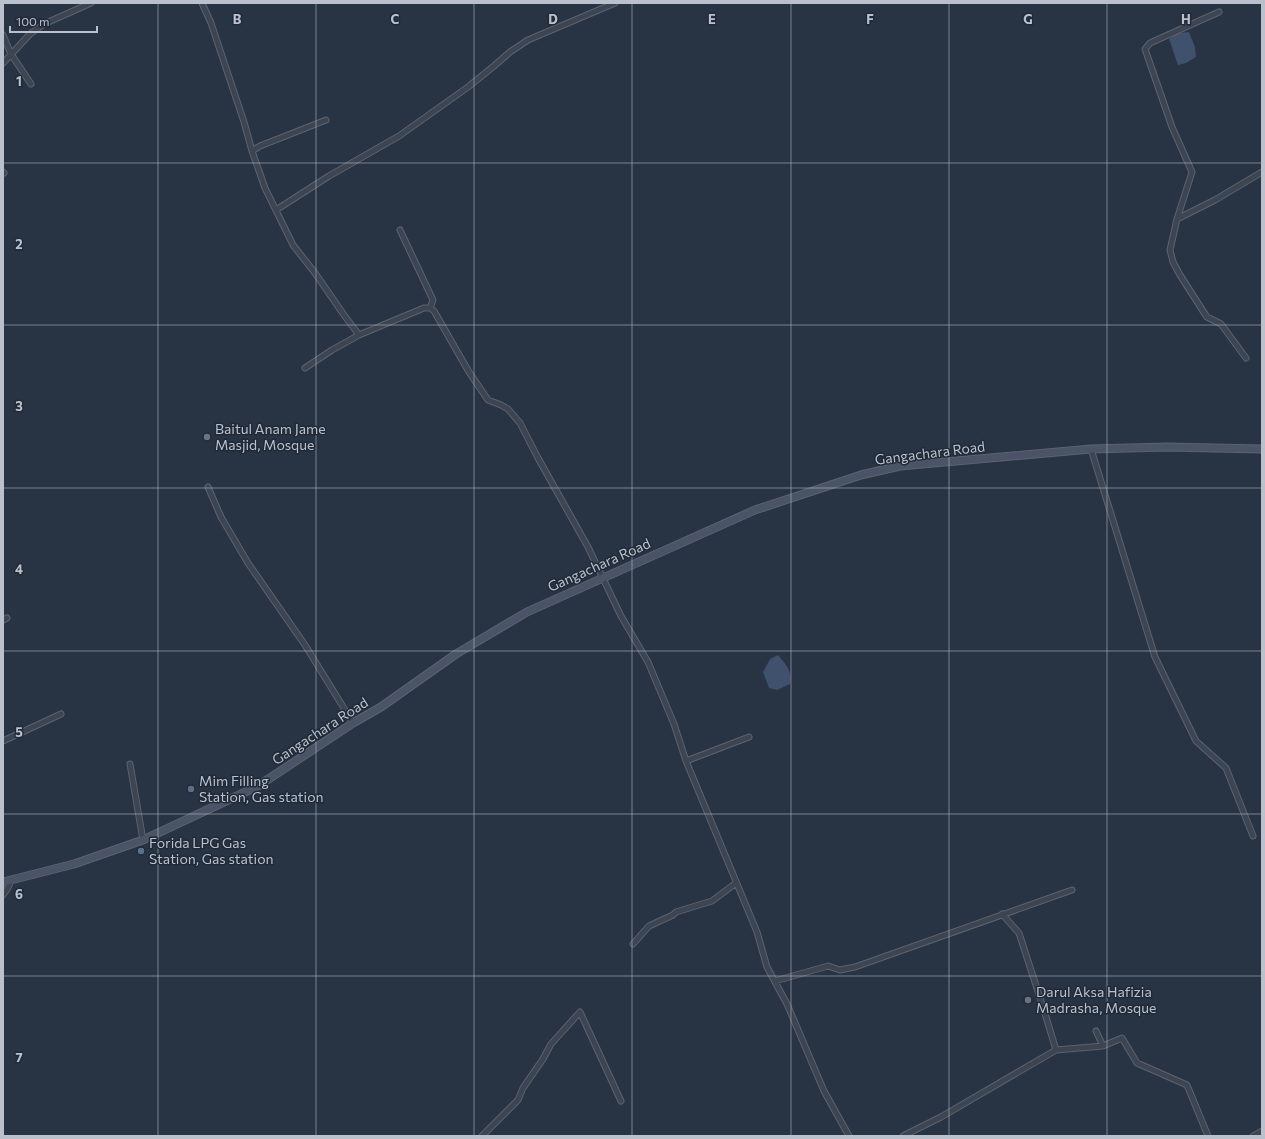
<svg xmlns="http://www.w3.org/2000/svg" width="1265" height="1139" viewBox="0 0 1265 1139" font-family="Commissioner,sans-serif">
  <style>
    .water { fill: #3f516c }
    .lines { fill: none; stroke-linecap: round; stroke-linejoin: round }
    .street-casing { stroke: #5b6370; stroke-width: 7 }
    .secondary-casing { stroke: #5b6370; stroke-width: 9 }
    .street { stroke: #3d4553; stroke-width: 5 }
    .secondary { stroke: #4b5466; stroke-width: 7 }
    .grid { fill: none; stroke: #bac1cc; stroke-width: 1; stroke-opacity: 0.55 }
    .worship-dot { fill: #6b7280; stroke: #212a38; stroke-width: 1.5 }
    .service-dot { fill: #5c6f8a; stroke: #212a38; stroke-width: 1.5 }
    .labels { text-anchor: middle; stroke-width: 3; stroke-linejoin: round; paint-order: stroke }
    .poi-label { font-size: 14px; fill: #bac1cc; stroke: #212a38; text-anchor: start }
    .street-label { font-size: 14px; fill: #bac1cc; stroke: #212a38 }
    .grid-label { font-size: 13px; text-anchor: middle; font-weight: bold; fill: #bac1cc; stroke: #212a38; stroke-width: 3; stroke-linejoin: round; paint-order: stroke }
  </style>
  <rect width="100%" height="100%" fill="#283343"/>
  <path class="water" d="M1189 32 1195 47 1196 57 1186 63 1178 65 1169 39 1178 33Z
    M778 655C786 665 793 671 790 684L777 690 769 688 763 672 770 659Z"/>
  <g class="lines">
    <defs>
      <path id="street" d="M202 3 211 23 244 122 252 151
        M1219 12 1150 43 1145 49 1172 127 1192 172 1177 219 1170 250 1173 262 1180 275 1203 311 1207 317 1221 324 1246 358
        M3 35 11 54 31 84
        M3 63 30 34 44 24 91 3
        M326 120 260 146 252 151 265 188 293 245 315 273 344 315 359 335
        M3 172 4 173
        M276 210 329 176 399 136 468 87 494 66 510 52 528 40 615 3
        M1177 219 1215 200 1262 172
        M400 230 433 300 430 308
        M305 368 332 350 359 335 424 308H430L434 311 469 372 488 400 501 405 508 409 520 423 538 458 588 547 621 616 648 662 674 724 686 761 757 932 767 967 787 1004 824 1091 849 1136
        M1091 449 1155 657 1196 741 1226 768 1253 836
        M208 487 221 517 248 563 305 645 353 723
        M3 620 7 618
        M3 741 61 714
        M686 761 749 737
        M130 764 143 840
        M3 895 8 888 11 880
        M1002 914 1019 933 1043 1007 1056 1050
        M633 944 649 926 673 915 676 912 712 901 736 883
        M775 981 828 966 840 970 855 967 1072 890
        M1096 1031 1103 1046 1122 1038 1137 1063 1187 1085 1208 1136
        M482 1136 518 1100 523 1088 543 1059 551 1044 580 1012 621 1101
        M903 1136 941 1117 1056 1050 1103 1046
        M1253 1136 1262 1131"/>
      <path id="secondary" d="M3 882 74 864 143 840 258 786 353 723 381 707 456 654 527 612 755 510 861 475 900 466 1091 449 1167 447 1262 449"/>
    </defs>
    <use href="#street" class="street-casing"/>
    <use href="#secondary" class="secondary-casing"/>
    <use href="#street" class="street"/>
    <use href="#secondary" class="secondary"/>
  </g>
  <path class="grid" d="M158 3V1136M316 3V1136M474 3V1136M632 3V1136M791 3V1136M949 3V1136M1107 3V1136M3 163H1262M3 325H1262M3 488H1262M3 651H1262M3 814H1262M3 976H1262"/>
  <g class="worship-dot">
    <circle cx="207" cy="437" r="4"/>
    <circle cx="1028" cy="1000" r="4"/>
  </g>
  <g class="service-dot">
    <circle cx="191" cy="789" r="4"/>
    <circle cx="141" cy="851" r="4"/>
  </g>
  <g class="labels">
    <g class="poi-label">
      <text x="215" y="434">Baitul Anam Jame<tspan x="215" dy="16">Masjid, Mosque</tspan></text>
      <text x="199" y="786">Mim Filling<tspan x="199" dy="16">Station, Gas station</tspan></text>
      <text x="149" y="848">Forida LPG Gas<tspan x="149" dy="16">Station, Gas station</tspan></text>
      <text x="1036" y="997">Darul Aksa Hafizia<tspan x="1036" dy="16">Madrasha, Mosque</tspan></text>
    </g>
    <g class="street-label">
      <text transform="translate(930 453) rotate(-7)" y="5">Gangachara Road</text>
      <text transform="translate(599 565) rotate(-24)" y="5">Gangachara Road</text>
      <text transform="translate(320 731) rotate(-33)" y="5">Gangachara Road</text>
    </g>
  </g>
  <g class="grid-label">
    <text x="237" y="24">B</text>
    <text x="395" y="24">C</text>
    <text x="553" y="24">D</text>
    <text x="712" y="24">E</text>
    <text x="870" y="24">F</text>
    <text x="1028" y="24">G</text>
    <text x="1186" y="24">H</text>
    <text x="19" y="86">1</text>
    <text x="19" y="249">2</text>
    <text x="19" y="411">3</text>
    <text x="19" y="574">4</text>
    <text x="19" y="737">5</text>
    <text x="19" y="899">6</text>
    <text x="19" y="1062">7</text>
  </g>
  <rect width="1265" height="1139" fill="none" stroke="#bac1cc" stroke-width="8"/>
  <path d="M10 26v6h87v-6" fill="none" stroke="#bac1cc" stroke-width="2"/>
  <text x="16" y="26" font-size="12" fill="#bac1cc" stroke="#212a38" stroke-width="3" paint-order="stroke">100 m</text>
</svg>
